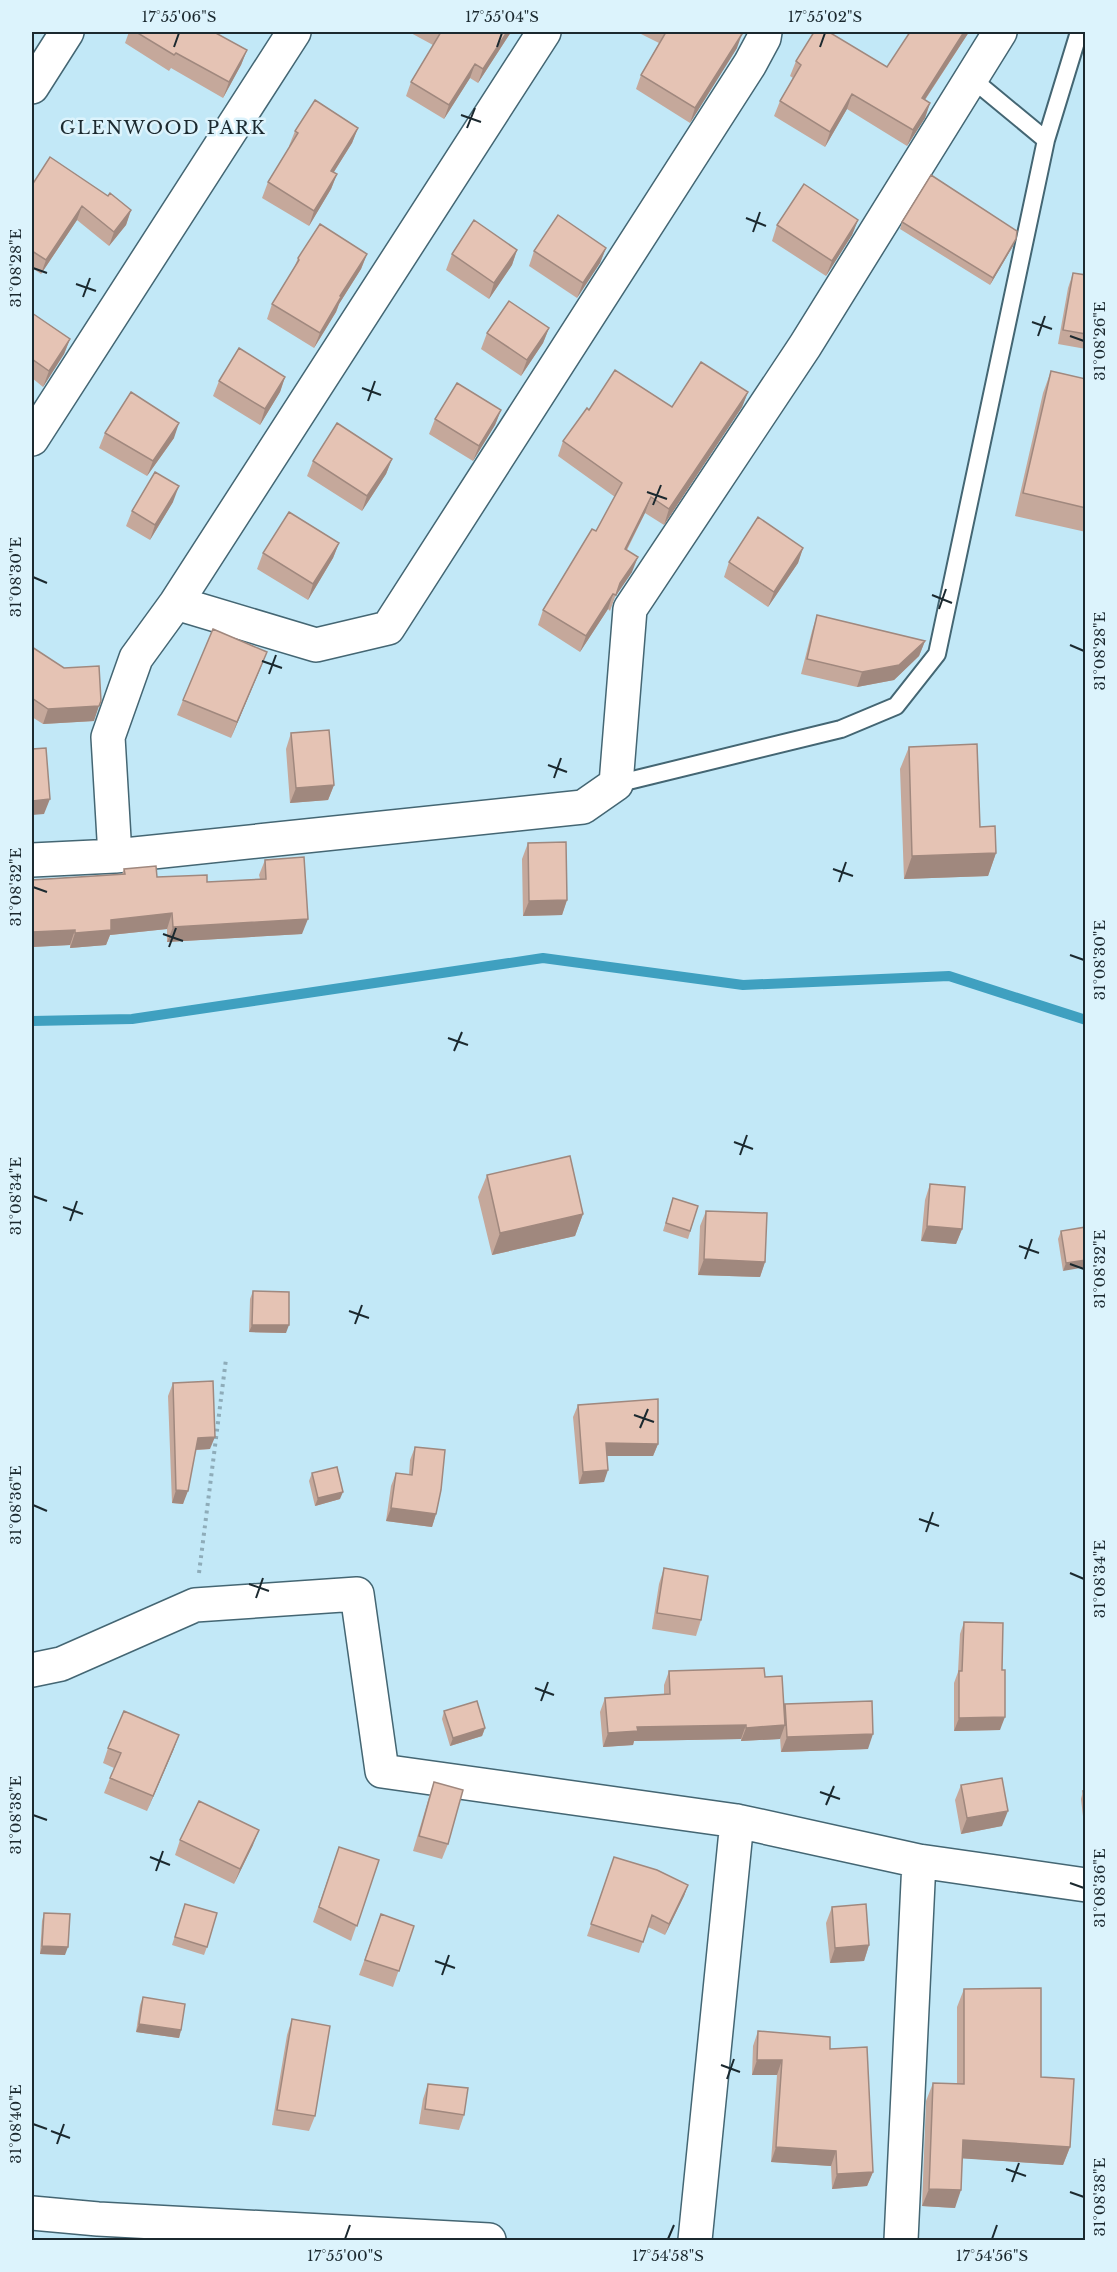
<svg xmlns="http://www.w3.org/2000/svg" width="1117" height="2272" viewBox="0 0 1117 2272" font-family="'Libre Baskerville',serif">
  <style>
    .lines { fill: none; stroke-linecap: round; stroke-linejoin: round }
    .stream { stroke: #3fa0c0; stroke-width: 10 }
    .lane-casing { stroke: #446673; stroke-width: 20 }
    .street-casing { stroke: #446673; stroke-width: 36 }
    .path { stroke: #8eacb9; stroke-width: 4; stroke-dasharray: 3 4.5; stroke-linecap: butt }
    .lane { stroke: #fff; stroke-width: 16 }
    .street { stroke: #fff; stroke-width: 33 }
    .wall { fill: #c5a89b }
    .shaded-wall { fill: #a0887e }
    .building { fill: #e5c3b4; stroke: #a0887e; stroke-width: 1.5 }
    .ticks { fill: none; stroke: #1b292f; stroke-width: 2 }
    .labels { text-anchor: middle; stroke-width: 5; stroke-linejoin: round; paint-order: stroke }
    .neighbourhood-label { font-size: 18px; letter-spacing: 1.5px; fill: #1b292f; stroke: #dcf3fc }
    .neatline { fill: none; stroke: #1b292f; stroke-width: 2 }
    .ticks-label { font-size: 15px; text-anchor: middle; fill: #1b292f }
  </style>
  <rect width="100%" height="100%" fill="#c2e8f7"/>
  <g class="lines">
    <path class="stream" d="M32 1021 132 1019 543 958 743 985 949 976 1086 1020"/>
    <defs>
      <path id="lane" d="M971 78 1046 140
        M616 784 841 729 896 706 937 654 1046 140 1079 32"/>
      <path id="street" d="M32 87 67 32
        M32 439 294 32
        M176 603 316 645 388 628 750 64 764 38 765 32
        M115 856 108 737 136 658 176 603 544 32
        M32 860 115 856 583 807 616 784 630 609 805 346 1000 32
        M32 1670 61 1664 195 1605 357 1594 382 1771 737 1821 919 1861 1086 1885
        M32 2213 98 2219 489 2240
        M695 2240 737 1821
        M901 2240 919 1861"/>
    </defs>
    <use href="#lane" class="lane-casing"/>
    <use href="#street" class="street-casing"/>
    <path class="path" d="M199 1573 226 1359"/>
    <use href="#lane" class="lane"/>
    <use href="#street" class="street"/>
  </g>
  <path class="wall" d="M129 32H214L247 50 241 65 223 98 171 68 169 71 125 43Z
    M409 32H511L478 83 470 78 444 119 406 96 411 82 433 45Z
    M637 32H737V48L690 123 636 89 641 75 659 43Z
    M969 32 925 100 930 103 925 118 907 146 847 109 825 147 774 116 780 101 793 78 790 76 796 61 887 67Z
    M358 128 352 143 334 172 337 174 331 189 309 226 262 198 268 182 290 147 289 146 295 131Z
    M32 185 131 210 126 225 109 246 77 220 41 274 32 268Z
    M858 220 852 235 826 276 772 241 777 225Z
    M902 222 1013 246 990 285 900 229Z
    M606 248 600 263 577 298 529 266 534 251Z
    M517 250 512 265 489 299 446 270 452 254Z
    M367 254 361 269 339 304 336 312 314 348 267 319 272 304 294 268 298 258Z
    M1073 273 1086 275V349L1058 344 1068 288Z
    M32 313 70 339 64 354 43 387 32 378Z
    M549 328 543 343 521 376 481 349 487 333Z
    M1051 371 1086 379V532L1015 516 1043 393Z
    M285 377 280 392 260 425 213 396 219 381Z
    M748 392 742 407 664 525 645 513 627 550 632 572 615 597 610 611 608 609 580 652 538 625 543 610 596 531 615 497 558 456 563 441 589 410 672 407Z
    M501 410 495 425 473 461 429 434 435 419Z
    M105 433 174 438 147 476 99 448Z
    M392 459 386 474 362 511 307 476 313 461Z
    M173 502 150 540 126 526 132 511Z
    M339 543 333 558 308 600 257 569 263 553Z
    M803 548 798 563 768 607 724 577 729 562Z
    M817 615 925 641 919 656 894 680 857 687 801 674 812 631Z
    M32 647 64 668 94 721 43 724 32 717Z
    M261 667 231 738 177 715 183 700Z
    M291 733 334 785 328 800 290 803 286 749Z
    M909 747 980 827 996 853 988 876 904 879 900 769Z
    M528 843 567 900 562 915 523 916 522 859Z
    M265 860 302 934 167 942V929L110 935 106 945 70 948V945L32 947 122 874 124 869 157 877 207 882 260 879 259 875Z
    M487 1175 583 1214 575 1236 492 1255 478 1197Z
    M930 1184 962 1229 956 1244 921 1241 925 1200Z
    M673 1198 698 1206 688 1239 663 1231Z
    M706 1211 765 1262 760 1277 698 1275 700 1226Z
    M1086 1227 1063 1271 1058 1239 1061 1231Z
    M253 1291 286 1333 249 1332 250 1299Z
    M173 1383 210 1449 195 1450 183 1504 172 1503 168 1396Z
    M578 1405 658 1444 653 1456H607L604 1482 579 1484 573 1417Z
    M415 1447 436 1514 432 1527 386 1521 391 1486 396 1473 409 1475 410 1460Z
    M312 1473 340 1499 315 1506 309 1481Z
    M664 1568 701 1620 696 1636 652 1629 659 1584Z
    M964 1622 1000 1730 954 1731V1683L958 1672 960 1634Z
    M669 1671 765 1677 784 1709 785 1704 868 1749 781 1752 780 1737V1739L741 1741V1739L634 1741 633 1745 603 1747 600 1712 605 1698 664 1694V1685Z
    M444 1711 485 1728 482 1736 450 1746 442 1719Z
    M179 1735 173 1751 147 1811 104 1793 114 1768 103 1763 108 1748Z
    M434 1782 448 1844 442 1859 413 1851 429 1797Z
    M961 1785 1002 1826 961 1834 955 1800Z
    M1083 1791H1086V1825H1084L1081 1799Z
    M180 1840 253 1845 234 1884 175 1855Z
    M339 1847 379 1860 351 1941 313 1922Z
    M614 1857 688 1885 684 1896 665 1935 648 1927 639 1953 587 1936Z
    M185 1904 207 1947 204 1955 172 1945Z
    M832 1907 869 1945 864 1961 830 1963 826 1923Z
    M44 1913 65 1955 40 1954 42 1921Z
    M381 1914 414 1926 393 1987 359 1975Z
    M964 1989 1041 2077 1070 2147 1063 2165 962 2158 955 2208 922 2206 926 2101 933 2083 957 2084V2007Z
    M143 1997 181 2030 179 2038 136 2032 140 2005Z
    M292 2019 315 2116 309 2131 272 2125 287 2035Z
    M758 2031 830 2049 873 2172 867 2186 832 2189 831 2166 771 2162 777 2075H752L753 2046Z
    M428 2084 464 2115 459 2130 419 2124 423 2099Z"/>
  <path class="shaded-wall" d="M507 32H511L478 83 483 69Z
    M964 32H969L916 113 922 98Z
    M742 34 737 48 690 123 695 108Z
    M247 50 241 65 223 98 229 82Z
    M475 64 470 78 444 119 449 105Z
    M852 94 847 109 825 147 830 132Z
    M930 103 925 118 907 146 913 130Z
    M358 128 352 143 325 186 331 171Z
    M337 174 331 189 309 226 314 211Z
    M82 206 77 220 41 274 46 260Z
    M131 210 126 225 109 246 114 232Z
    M858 220 852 235 826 276 832 261Z
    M1016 239 1013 246 990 285 993 278Z
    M606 248 600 263 577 298 583 283Z
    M517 250 512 265 489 299 494 283Z
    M367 254 361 269 339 304 336 312 314 348 320 333 340 296Z
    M549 328 543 343 521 376 527 360Z
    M70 339 64 354 43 387 49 371Z
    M285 377 280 392 260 425 265 409Z
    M748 392 742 407 664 525 669 509Z
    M501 410 495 425 473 461 479 446Z
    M179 423 174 438 147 476 153 461Z
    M392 459 386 474 362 511 367 496Z
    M179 486 173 502 150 540 155 525Z
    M651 497 645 513 619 564 625 549Z
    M339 543 333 558 308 600 313 584Z
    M803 548 798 563 768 607 774 592Z
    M638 557 632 572 615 597 620 583Z
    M613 594 608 609 580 652 586 636Z
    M925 641 919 656 894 680 857 687 862 672Z
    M267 652 261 667 231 738 237 722Z
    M99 706 94 721 43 724 48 709Z
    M334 785 328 800 290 803 296 788Z
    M50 799 44 814 32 815V801Z
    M996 853 988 876 904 879 912 856Z
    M567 900 562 915 523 916 529 901Z
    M172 913 167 929 110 935 106 945 70 948 75 933 111 920Z
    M308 919 302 934 167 942 173 927Z
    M75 930 70 945 32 947V932Z
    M583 1214 575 1236 492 1255 500 1233Z
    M927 1226 962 1229 956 1244 921 1241Z
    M704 1259 765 1262 760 1277 698 1275Z
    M1086 1260V1267L1063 1271 1066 1263Z
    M252 1325H289L286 1333 249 1332Z
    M215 1437 210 1449 193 1450 198 1438Z
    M606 1443 658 1444 653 1456H602Z
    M608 1470 604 1482 579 1484 583 1472Z
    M176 1490 188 1491 183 1504 172 1503Z
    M343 1492 340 1499 315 1506 318 1498Z
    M391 1508 436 1514 432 1527 386 1521Z
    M1005 1717 1000 1730 954 1731 959 1718Z
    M746 1725 741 1739 634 1741 633 1745 603 1747 608 1733 637 1727Z
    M785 1725 780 1739 741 1741 746 1728Z
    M485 1728 482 1736 450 1746 453 1738Z
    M873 1734 868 1749 781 1752 787 1737Z
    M179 1735 173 1751 147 1811 153 1796Z
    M1008 1811 1002 1826 961 1834 967 1818Z
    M259 1830 253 1845 234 1884 240 1869Z
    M688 1885 684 1896 665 1935 669 1924Z
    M869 1945 864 1961 830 1963 835 1948Z
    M42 1946 68 1947 65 1955 40 1954Z
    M139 2024 181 2030 179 2038 136 2032Z
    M757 2060H782L777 2075H752Z
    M963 2140 1070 2147 1063 2165 956 2158Z
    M776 2147 836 2151 831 2166 771 2162Z
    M873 2172 867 2186 832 2189 837 2174Z
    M929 2189 961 2190 955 2208 922 2206Z"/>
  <path class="building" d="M136 32H214L247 50 229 82 176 53 174 55Z
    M439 32H507L483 69 475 64 449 105 411 82 441 32Z
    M666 32H737L742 34 695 108 641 75Z
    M814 32H829L887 67 910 32H964L922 98 930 103 913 130 852 94 830 132 780 101 801 65 796 61Z
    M315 100 358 128 331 171 337 174 314 211 268 182 298 133 295 131Z
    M50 157 108 196 110 193 131 210 114 232 82 206 46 260 32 251V185Z
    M931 175 1017 231 1016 239 993 278 902 222Z
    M804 184 858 220 832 261 777 225Z
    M558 215 606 248 583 283 534 251Z
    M474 220 517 250 494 283 452 254Z
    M320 224 367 254 340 296 341 297 320 333 272 304 299 260 298 258Z
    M1073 273 1086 275V334L1063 330Z
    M509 301 549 328 527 360 487 333Z
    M32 313 70 339 49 371 32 359Z
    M239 348 285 377 265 409 219 381Z
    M701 362 748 392 669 509 651 497 625 549 638 557 620 583 616 595 613 594 586 636 543 610 592 529 596 531 622 483 563 441 587 408 589 410 615 370 672 407Z
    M1051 371 1086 379V508L1023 493Z
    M457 383 501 410 479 446 435 419Z
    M131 392 179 423 153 461 105 433Z
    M337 423 392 459 367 496 313 461Z
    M155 472 179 486 155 525 132 511Z
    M289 512 339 543 313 584 263 553Z
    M758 517 803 548 774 592 729 562Z
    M817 615 925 641 899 665 862 672 807 659Z
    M213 629 267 652 237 722 183 700Z
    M32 647 64 668 99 666 101 701 99 706 48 709 32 698Z
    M329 730 334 785 296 788 291 733Z
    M977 744 980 827 995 826 996 853 912 856 909 747Z
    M46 748 50 799 32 801V749Z
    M566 842 567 900 529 901 528 843Z
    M304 857 308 919 173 927 172 913 111 920V930L75 933V930L32 932V880L125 874 124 869 156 866 157 877 207 875V882L266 879 265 860Z
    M570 1156 583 1214 500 1233 487 1175Z
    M930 1184 965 1187 962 1229 927 1226Z
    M673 1198 698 1206 690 1231 666 1223Z
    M706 1211 767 1213 765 1262 704 1259Z
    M1086 1227V1260L1066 1263 1061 1231Z
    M253 1291 289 1292V1325H252Z
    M213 1381 215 1437 198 1438 188 1491 176 1490 173 1383Z
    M658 1399V1444L606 1443 608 1470 583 1472 578 1405Z
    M415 1447 445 1450 441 1490 436 1514 391 1508 396 1473 412 1475Z
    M337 1467 343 1492 318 1498 312 1473Z
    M664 1568 708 1576 701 1620 657 1613Z
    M964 1622 1003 1623 1002 1670H1005V1717L959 1718V1671H962Z
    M764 1668 765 1677 782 1676 785 1725 746 1728V1725L637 1727 638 1731 608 1733 605 1698 670 1694 669 1671Z
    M477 1701 485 1728 453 1738 444 1711Z
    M872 1701 873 1734 787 1737 785 1704Z
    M124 1711 179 1735 153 1796 110 1778 121 1753 108 1748Z
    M1002 1778 1008 1811 967 1818 961 1785Z
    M434 1782 463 1790 448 1844 419 1836Z
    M1083 1791H1086V1805Z
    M199 1801 259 1830 240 1869 180 1840Z
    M339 1847 379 1860 357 1926 319 1907Z
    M614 1857 657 1870 688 1885 669 1924 652 1915 643 1942 591 1924Z
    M185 1904 217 1913 207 1947 175 1937Z
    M866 1904 869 1945 835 1948 832 1907Z
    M44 1913 70 1914 68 1947 42 1946Z
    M381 1914 414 1926 399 1971 365 1960Z
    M1041 1988V2077L1074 2079 1070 2147 963 2140 961 2190 929 2189 933 2083 964 2084V1989Z
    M143 1997 185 2004 181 2030 139 2024Z
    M292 2019 330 2026 315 2116 277 2110Z
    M758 2031 830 2037V2049L867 2047 873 2172 837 2174 836 2151 776 2147 782 2060H757Z
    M428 2084 468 2088 464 2115 425 2109Z"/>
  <path class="ticks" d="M174 47 179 33M497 47 502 33M820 47 825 33M461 115 481 122M467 128 475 108M746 218 766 226M753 232 760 212M33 268 47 273M76 284 96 291M83 297 90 278M1032 322 1052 329M1038 336 1045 316M1070 336 1084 341M362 388 381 395M368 401 375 381M647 492 667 499M653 505 661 485M33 577 47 583M932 595 952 603M939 609 946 589M1070 645 1084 651M262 661 282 668M269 674 276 655M548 765 567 772M554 778 561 758M833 869 853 876M839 882 846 862M33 887 47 892M163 934 183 941M169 947 176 928M1070 955 1084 960M448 1038 468 1045M454 1051 462 1032M734 1142 753 1149M740 1155 747 1135M33 1196 47 1201M63 1207 83 1214M70 1221 77 1201M1019 1246 1039 1253M1025 1259 1032 1239M1070 1264 1084 1269M349 1311 369 1318M355 1324 362 1305M634 1415 654 1422M640 1428 648 1409M33 1505 47 1511M919 1519 939 1526M926 1532 933 1512M1070 1573 1084 1579M249 1584 269 1591M256 1598 263 1578M535 1688 554 1695M541 1701 548 1682M820 1792 840 1799M826 1805 834 1786M33 1815 47 1820M150 1857 170 1865M156 1871 163 1851M1070 1883 1084 1888M435 1961 455 1968M442 1975 449 1955M721 2065 740 2072M727 2079 734 2059M33 2124 47 2129M51 2131 70 2138M57 2144 64 2124M1006 2169 1026 2176M1012 2182 1019 2163M1070 2192 1084 2197M345 2239 350 2225M668 2239 674 2225M992 2239 997 2225"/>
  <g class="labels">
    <g class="neighbourhood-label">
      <text x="163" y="134">GLENWOOD PARK</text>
    </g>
  </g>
  <rect width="1117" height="2272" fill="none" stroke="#dcf3fc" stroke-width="66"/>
  <rect x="33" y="33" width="1051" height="2206" class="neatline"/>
  <g class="ticks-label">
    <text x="179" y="22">17°55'06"S</text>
    <text x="502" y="22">17°55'04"S</text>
    <text x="825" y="22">17°55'02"S</text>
    <text transform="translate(16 268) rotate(-90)" y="5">31°08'28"E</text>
    <text transform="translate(1100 341) rotate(-90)" y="5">31°08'26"E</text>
    <text transform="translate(16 577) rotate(-90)" y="5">31°08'30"E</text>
    <text transform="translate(1100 651) rotate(-90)" y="5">31°08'28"E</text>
    <text transform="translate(16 887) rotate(-90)" y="5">31°08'32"E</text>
    <text transform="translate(1100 960) rotate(-90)" y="5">31°08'30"E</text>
    <text transform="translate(16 1196) rotate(-90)" y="5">31°08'34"E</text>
    <text transform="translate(1100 1269) rotate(-90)" y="5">31°08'32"E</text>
    <text transform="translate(16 1505) rotate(-90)" y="5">31°08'36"E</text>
    <text transform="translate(1100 1579) rotate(-90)" y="5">31°08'34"E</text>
    <text transform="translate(16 1815) rotate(-90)" y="5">31°08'38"E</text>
    <text transform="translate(1100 1888) rotate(-90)" y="5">31°08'36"E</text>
    <text transform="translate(16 2124) rotate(-90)" y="5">31°08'40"E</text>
    <text transform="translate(1100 2197) rotate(-90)" y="5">31°08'38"E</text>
    <text x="345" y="2261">17°55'00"S</text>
    <text x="668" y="2261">17°54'58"S</text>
    <text x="992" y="2261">17°54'56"S</text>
  </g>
</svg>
